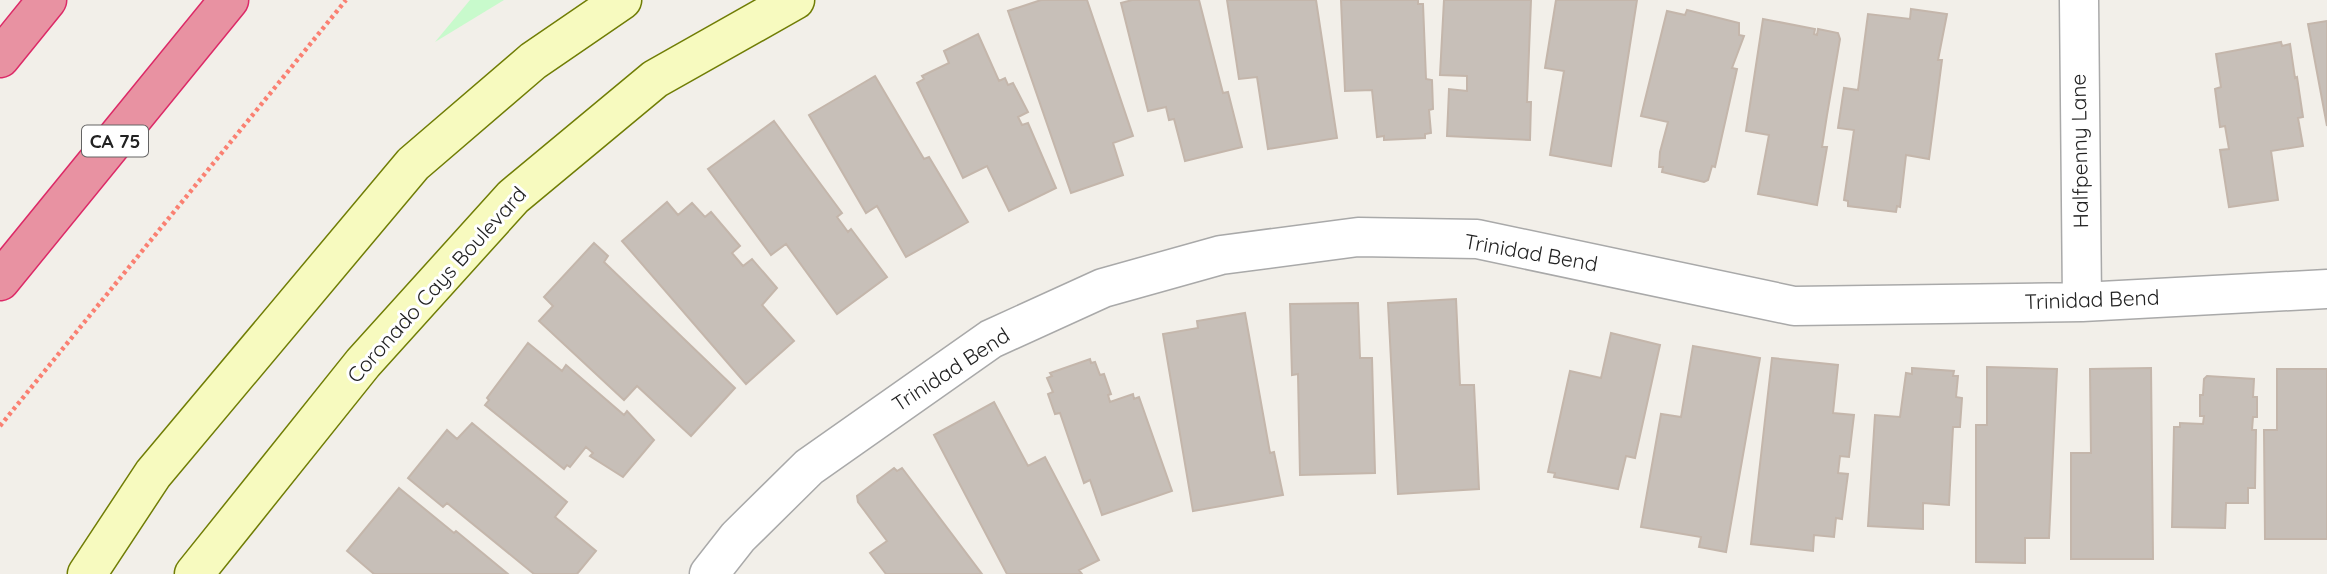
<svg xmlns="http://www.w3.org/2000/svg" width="2327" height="574" viewBox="0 0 2327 574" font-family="Quicksand,sans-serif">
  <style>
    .park { fill: #c8facc }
    .building { fill: #c7bfb8; stroke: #c4b6ab; stroke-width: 2 }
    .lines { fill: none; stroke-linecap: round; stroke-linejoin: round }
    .street-casing { stroke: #a9a9a9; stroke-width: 41 }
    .secondary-casing { stroke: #707d05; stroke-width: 41 }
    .highway-casing { stroke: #dc2a67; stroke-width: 41 }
    .path { stroke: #fa8072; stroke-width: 4.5; stroke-dasharray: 3.5 3.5; stroke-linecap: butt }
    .street { stroke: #fff; stroke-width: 38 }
    .secondary { stroke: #f7fabf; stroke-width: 38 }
    .highway { stroke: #e892a2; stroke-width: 38 }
    .labels { text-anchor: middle; stroke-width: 6; stroke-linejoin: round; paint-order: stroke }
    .shield { fill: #fff; stroke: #646464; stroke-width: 2 }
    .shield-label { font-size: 19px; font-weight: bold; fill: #222 }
    .street-label { font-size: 21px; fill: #222; stroke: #fff }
  </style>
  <rect width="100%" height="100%" fill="#f2efe9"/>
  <path class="park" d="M470 0H504L435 42Z"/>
  <path class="building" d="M1041 0H1087L1133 136 1113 143 1123 175 1071 193 1008 11Z
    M1132 0H1199L1223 93 1228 92 1242 147 1185 161 1174 119 1169 120 1166 107 1148 111 1121 3Z
    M1227 0H1316L1337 138 1268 149 1257 77 1239 79Z
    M1341 0H1418V4H1423L1426 79 1432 80 1433 109 1429 110 1431 133 1425 134V138L1384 140V136L1377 137 1372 90 1345 91Z
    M1444 0H1531L1527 102H1531L1530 140 1447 136 1449 89 1467 91V76L1440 75Z
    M1556 0H1637L1611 166 1550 155 1564 71 1545 68Z
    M1911 9 1947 14 1938 60H1942L1929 159 1906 155 1900 207 1897 206 1896 212 1848 206V201L1844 200 1854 130 1838 128 1844 88 1858 90 1868 14 1910 19Z
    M1687 10 1739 23V35L1744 36 1732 68 1737 69 1715 167 1712 166 1708 180 1704 182 1662 172 1663 167H1659L1660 152 1668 122 1641 116 1667 11 1685 15Z
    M1763 19 1815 29 1814 34 1817 35 1818 29 1838 33 1840 39 1827 115 1822 147H1827L1817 205 1758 194 1769 135 1746 131Z
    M2327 21V126L2308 24Z
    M978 34 999 81 1005 78 1008 85 1013 83 1028 112 1018 117 1022 125 1028 123 1056 188 1009 211 987 166 963 178 917 83 924 79 922 76 949 63 944 51Z
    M2281 42 2282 46 2290 44 2295 78 2297 77 2303 117 2298 118 2303 146 2271 151 2278 200 2229 207 2220 150 2229 149 2225 126 2220 127 2215 89 2221 87 2216 54Z
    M875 76 924 159 929 157 968 222 906 257 877 206 866 213 809 115Z
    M774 121 842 213 837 217 848 232 851 229 887 277 837 314 786 244 771 255 708 169Z
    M667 202 678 215 692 203 705 217 711 212 740 246 732 253 743 266 752 259 777 288 762 305 794 341 746 384 622 241Z
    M594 243 608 256 604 262 735 388 691 436 637 386 624 400 539 321 553 306 544 297Z
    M1456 299 1460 385H1474L1479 489 1398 494 1388 303Z
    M1358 303 1360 358H1372L1375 473 1300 475 1298 374 1292 375 1290 304Z
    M1245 313 1270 453 1274 452 1283 495 1193 511 1163 334 1198 328 1197 321Z
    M1611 333 1660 345 1635 458 1626 456 1618 489 1554 477 1555 473 1548 472 1570 371 1601 378Z
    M528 343 562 371 566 365 624 415 627 411 654 440 623 477 590 456 593 453 586 447 570 467 567 465 564 469 485 405 489 400 487 398Z
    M1693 346 1760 358 1726 552 1699 547 1701 537 1641 527 1661 414 1681 417Z
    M1772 358 1838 365 1833 413 1854 415 1849 457 1840 456 1838 473 1848 474 1842 519 1836 518 1834 537 1814 535 1813 551 1751 544Z
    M1090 359 1091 363 1095 362 1100 375 1104 374 1111 394 1108 395 1110 402 1133 394 1134 399 1139 397 1172 491 1102 515 1090 480 1084 483 1060 413 1055 414 1048 394 1053 392 1047 378 1052 376 1050 373Z
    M1987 367 2057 369 2049 538H2025V563L1976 562V425H1987Z
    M1912 368 1954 371 1953 376H1958L1956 397 1962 398 1960 427H1953L1949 505 1923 503V529L1868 526 1875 415 1900 417 1906 373 1912 374Z
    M2151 368 2153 559H2071V453H2091L2090 369Z
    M2277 369H2327V539H2265L2264 430H2277Z
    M2207 376 2254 379 2253 397H2257V417H2253L2252 430H2256L2255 488H2248V503H2226L2225 528 2172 527 2174 427H2180V423L2203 424 2204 416H2200V395H2203L2204 379Z
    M994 402 1028 466 1045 457 1099 560 1079 570 1082 574H1007L934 435Z
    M472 423 567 502 555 517 596 551 577 574H534L447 503 443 507 408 478 447 430 457 439Z
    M894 468 897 471 902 468 982 574H886L870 553 887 541 858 502 857 496Z
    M399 488 454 533 456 531 508 574H374L347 551Z"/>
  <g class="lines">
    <defs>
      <path id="street" d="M2079 0 2082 302
        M709 574 738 537 809 467 991 339 1103 288 1221 255 1358 237 1477 239 1794 306 2082 302 2327 289"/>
      <path id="secondary" d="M87 574 153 474 413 164 533 61 622 0
        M194 574 363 363 513 197 655 79 795 0"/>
      <path id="highway" d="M0 58 47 0
        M0 281 229 0"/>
    </defs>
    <use href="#street" class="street-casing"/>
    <use href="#secondary" class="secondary-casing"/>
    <use href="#highway" class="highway-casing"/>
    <path class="path" d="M0 426 346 0"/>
    <use href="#street" class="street"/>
    <use href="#secondary" class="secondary"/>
    <use href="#highway" class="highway"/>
  </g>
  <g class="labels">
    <rect class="shield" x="82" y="125.5" width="66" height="31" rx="5"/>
    <g class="shield-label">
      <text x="115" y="148">CA 75</text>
    </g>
    <g class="street-label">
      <text transform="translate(2080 151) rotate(-91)" y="7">Halfpenny Lane</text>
      <text transform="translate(1531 253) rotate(10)" y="7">Trinidad Bend</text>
      <text transform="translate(437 285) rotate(-48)" y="7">Coronado Cays Boulevard</text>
      <text transform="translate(2092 300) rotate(-2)" y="7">Trinidad Bend</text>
      <text transform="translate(951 370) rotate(-33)" y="7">Trinidad Bend</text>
    </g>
  </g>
</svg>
